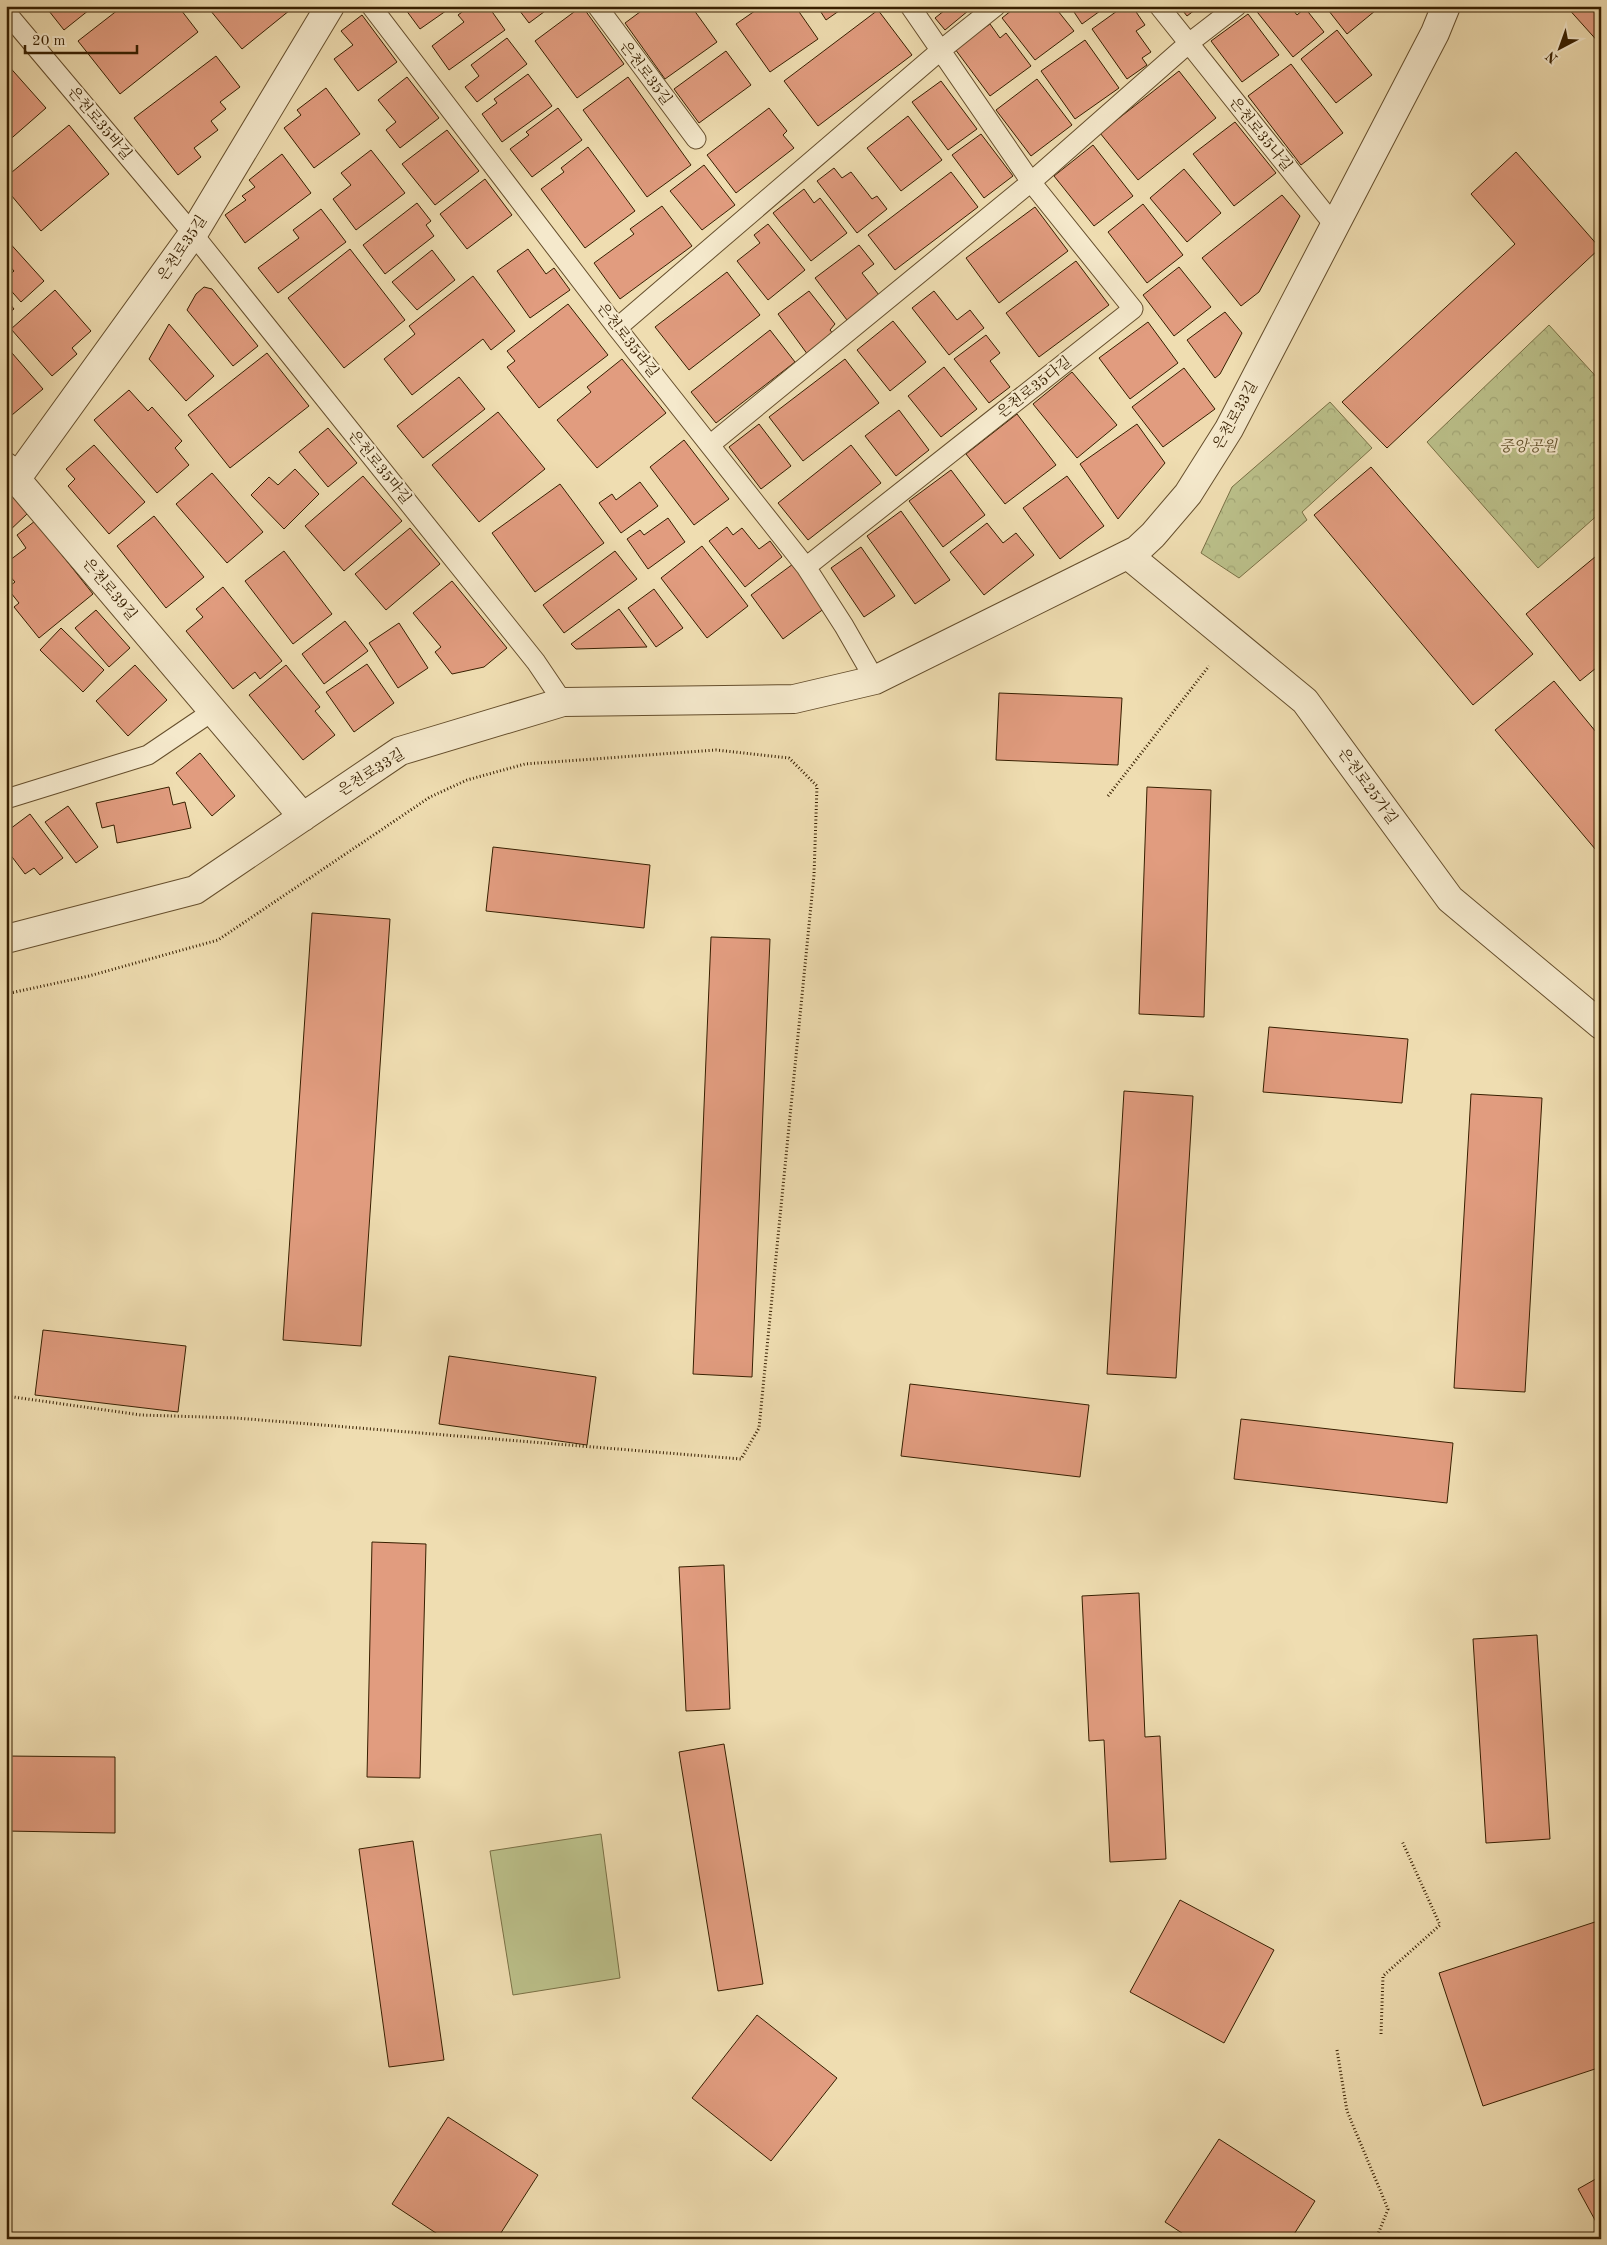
<svg xmlns="http://www.w3.org/2000/svg" width="1607" height="2245" viewBox="0 0 1607 2245" font-family="'Old Standard TT','Noto Serif KR',serif">
  <style>
    .park { fill: url(#park-crowns); stroke: #797045 }
    .garden { fill: #bbc08a; stroke: #797045 }
    .building { fill: #e19c7f; stroke: #371f00 }
    .lines { fill: none; stroke-linecap: round; stroke-linejoin: round }
    .lane-casing { stroke: #654e2c; stroke-width: 21 }
    .street-casing { stroke: #654e2c; stroke-width: 30 }
    .path { stroke: #371f00; stroke-width: 3; stroke-dasharray: 1 2.5; stroke-linecap: butt }
    .lane { stroke: #f5e9cc; stroke-width: 19 }
    .street { stroke: #f5e9cc; stroke-width: 28 }
    .labels { text-anchor: middle; stroke-width: 4.5; stroke-linejoin: round; paint-order: stroke }
    .street-label { font-size: 15px; fill: #371f00; stroke: #f5e9cc }
    .park-label { font-size: 15px; font-style: italic; fill: #5f4f29; stroke: #f5e9cc }
  </style>
  <defs>
    <pattern id="park-crowns" width="20" height="18" patternUnits="userSpaceOnUse" patternTransform="scale(1.25)"><rect width="20" height="18" fill="#bbc08a"/><path d="M2 6a3 3 0 1 1 6 0M12 15a3 3 0 1 1 6 0" fill="none" stroke="#a1a575"/></pattern>
  </defs>
  <rect width="100%" height="100%" fill="#efddb1"/>
  <filter id="stains"><feTurbulence type="fractalNoise" baseFrequency=".004" numOctaves="4"/><feColorMatrix values="0 0 0 0 .2 0 0 0 0 .09 0 0 0 0 .02 0 0 0 .5 -.17"/></filter>
  <radialGradient id="worn" r=".72"><stop offset=".6" stop-color="#630" stop-opacity="0"/><stop offset="1" stop-color="#630" stop-opacity=".3"/></radialGradient>
  <path class="park" d="M1549 325 1601 382V512L1538 568 1427 442Z
    M1330 402 1372 448 1302 512 1307 520 1239 578 1201 553 1232 487Z"/>
  <path class="garden" d="M601 1834 620 1978 513 1995 490 1851Z"/>
  <path class="building" d="M45 6H94L64 30Z
    M123 6H178L198 32 120 94 78 41Z
    M214 6H295L242 49 210 10Z
    M403 6H453L420 29Z
    M470 6H488L505 30 449 70 432 46 464 22 458 15Z
    M516 6H552L529 23Z
    M582 6 624 64 577 98 535 41Z
    M648 6H691L717 42 665 79 625 23Z
    M762 6H795L818 39 770 72 736 24Z
    M817 6H846L826 20Z
    M942 6H974L945 30 935 18 945 10Z
    M1017 6H1054L1074 31 1035 60 1002 18Z
    M1070 6H1107L1082 24Z
    M1124 6H1132L1145 25 1136 31 1151 52 1142 58 1147 65 1127 79 1092 29Z
    M1179 6H1200L1187 16Z
    M1257 6H1290L1297 15 1305 8 1324 32 1293 57 1254 8Z
    M1325 6H1381L1347 34Z
    M1566 6H1601V45Z
    M878 10 912 55 818 126 784 81Z
    M1248 14 1279 55 1242 82 1211 41Z
    M362 15 397 62 358 91 334 59 353 45 341 31Z
    M990 24 1000 38 1006 33 1031 66 990 96 955 49Z
    M1337 30 1372 75 1336 103 1301 59Z
    M507 38 527 64 477 102 465 87 479 76 471 65Z
    M1085 40 1119 88 1075 119 1041 71Z
    M726 51 751 85 699 123 674 89Z
    M216 56 240 87 220 102 226 109 211 121 218 130 194 148 201 157 178 175 134 118Z
    M6 63 46 108 6 143Z
    M1291 64 1343 133 1301 165 1248 96Z
    M1179 71 1216 118 1138 180 1100 133Z
    M528 74 552 106 502 142 482 114 497 103 494 99Z
    M407 77 439 118 400 148 386 130 396 122 378 100Z
    M628 77 691 165 647 197 583 110Z
    M1037 79 1072 125 1031 156 996 110Z
    M941 81 977 129 948 150 912 102Z
    M326 88 360 134 314 168 284 128 301 115 297 110Z
    M558 108 582 140 532 177 510 149 529 135 526 132Z
    M769 108 787 131 783 135 794 148 736 193 707 155Z
    M908 116 942 160 901 191 867 148Z
    M1235 122 1276 173 1234 206 1193 154Z
    M69 125 109 174 41 231 6 189V177Z
    M447 130 479 171 435 205 402 164Z
    M981 134 1013 176 984 198 952 155Z
    M1093 145 1133 196 1094 226 1054 176Z
    M588 147 635 211 585 248 541 189 564 172 561 168Z
    M371 150 405 193 356 230 333 199 351 185 341 173Z
    M1516 152 1600 248 1387 448 1342 402 1515 244 1471 194Z
    M282 154 311 193 245 243 225 215 246 200 242 196 255 187 249 180Z
    M704 165 735 205 702 230 670 191Z
    M834 168 842 178 851 172 872 199 877 196 887 209 857 233 817 181Z
    M1184 169 1221 213 1187 242 1150 198Z
    M951 172 978 207 895 270 868 235Z
    M485 179 512 215 467 249 440 214Z
    M804 189 814 203 820 198 847 233 811 261 773 213Z
    M1282 195 1300 216 1259 292 1241 306 1202 258Z
    M417 203 431 221 426 225 434 236 385 274 363 245Z
    M1143 204 1183 255 1147 283 1108 232Z
    M662 206 692 246 620 299 594 263 634 234 630 229Z
    M1035 207 1068 251 999 303 966 258Z
    M321 209 346 242 278 293 258 268 299 238 293 230Z
    M768 224 805 270 768 300 737 261 760 243 754 235Z
    M6 239 44 281 21 302 6 285V278L14 271 6 262Z
    M859 245 874 264 862 273 879 295 847 320 815 278Z
    M350 249 405 320 344 368 288 298Z
    M528 249 546 274 554 268 570 290 530 318 497 271Z
    M432 250 455 280 417 310 392 282Z
    M1076 261 1109 305 1039 357 1006 313Z
    M1179 267 1211 307 1174 336 1143 295Z
    M727 272 760 315 689 370 655 327Z
    M473 276 515 331 491 350 483 339 412 395 384 359 415 334 409 326Z
    M204 287 212 289 258 346 233 366 187 310 196 294Z
    M55 290 91 331 72 348 77 354 52 376 11 329Z
    M809 291 835 324 830 330 834 335 808 355 778 314Z
    M934 291 957 320 970 310 984 328 949 355 912 308Z
    M6 299 14 309 6 315Z
    M568 304 608 355 539 408 507 367 515 361 507 351Z
    M1225 312 1242 333 1220 374 1215 378 1187 340Z
    M893 321 926 362 890 391 857 350Z
    M1148 322 1178 363 1130 399 1099 358Z
    M169 324 214 376 186 401 149 359Z
    M770 330 795 362 716 423 691 392Z
    M986 335 1000 353 990 361 1010 387 989 403 954 359Z
    M6 346 43 389 6 420Z
    M267 353 309 406 230 468 188 415Z
    M622 359 666 413 597 468 557 420 591 392 587 387Z
    M845 359 879 403 803 461 769 417Z
    M944 367 977 409 941 437 908 396Z
    M1184 368 1215 409 1163 447 1132 407Z
    M1072 372 1117 425 1077 458 1033 404Z
    M459 377 485 409 423 458 397 426Z
    M129 390 148 411 152 407 182 441 175 448 189 465 157 493 94 420Z
    M899 410 929 450 896 476 865 436Z
    M498 412 545 469 479 522 432 465Z
    M1017 414 1056 465 1005 504 966 454Z
    M759 424 791 466 761 489 729 447Z
    M1137 424 1165 463 1118 519 1080 464Z
    M328 428 357 463 328 487 299 452Z
    M684 440 729 499 694 525 650 467Z
    M94 445 145 502 109 534 68 486 75 479 66 469Z
    M851 445 881 483 808 540 778 503Z
    M1371 467 1533 654 1473 705 1314 515Z
    M295 469 319 494 284 529 251 495 269 477 278 485Z
    M951 470 985 515 943 547 909 501Z
    M212 473 263 532 227 563 176 504Z
    M363 476 402 521 344 571 305 526Z
    M1067 476 1104 526 1060 559 1023 508Z
    M640 482 658 506 621 533 599 503 612 494 616 500Z
    M560 484 604 543 535 592 492 533Z
    M6 490 28 513 6 534Z
    M901 511 950 580 915 604 867 536Z
    M154 516 204 577 166 608 117 546Z
    M668 518 685 542 648 569 627 539 640 530 644 535Z
    M35 521 93 594 39 638 14 607 19 603 7 588 15 582 6 572V563L26 548 17 535Z
    M987 523 1003 543 1016 533 1034 555 984 595 950 552Z
    M727 527 733 535 742 528 759 549 770 541 782 557 745 587 709 541Z
    M410 528 440 564 386 610 355 574Z
    M702 546 748 606 707 638 661 578Z
    M861 547 895 596 864 617 831 568Z
    M284 551 332 614 293 644 245 581Z
    M615 551 637 579 564 633 543 605Z
    M1601 552V664L1580 681 1526 614Z
    M793 564 825 608 783 639 751 595Z
    M452 581 507 648 484 667 452 674 435 652 441 647 413 613Z
    M223 587 282 661 260 679 255 672 233 689 186 631 203 617 196 609Z
    M654 589 683 628 656 647 628 608Z
    M619 609 647 647 576 649 571 644Z
    M96 610 130 648 109 667 75 628Z
    M345 621 368 651 324 684 302 654Z
    M399 623 428 668 398 688 369 643Z
    M61 628 104 670 83 692 40 650Z
    M367 664 394 703 354 732 326 692Z
    M135 665 167 700 128 736 96 701Z
    M286 665 320 707 315 711 335 735 303 760 249 695Z
    M1554 681 1601 738V856L1495 730Z
    M999 693 1122 698 1118 765 996 760Z
    M200 753 235 796 212 816 176 773Z
    M169 787 173 805 185 802 191 828 117 843 114 825 102 828 96 803Z
    M1147 787 1211 790 1204 1017 1139 1014Z
    M68 806 98 847 76 863 45 822Z
    M30 814 63 858 40 875 34 868 25 874 6 849V832Z
    M493 847 650 865 644 928 486 911Z
    M312 913 390 919 361 1346 283 1340Z
    M711 937 770 939 752 1377 693 1374Z
    M1269 1027 1408 1039 1402 1103 1263 1092Z
    M1124 1091 1193 1096 1176 1378 1107 1374Z
    M1471 1094 1542 1098 1525 1392 1454 1388Z
    M43 1330 186 1346 178 1412 35 1395Z
    M449 1356 596 1377 587 1445 439 1424Z
    M910 1384 1089 1405 1080 1477 901 1456Z
    M1241 1419 1453 1443 1447 1503 1234 1479Z
    M372 1542 426 1544 420 1778 367 1777Z
    M724 1565 730 1709 686 1711 679 1567Z
    M1139 1593 1145 1737 1160 1736 1166 1859 1110 1862 1104 1740 1089 1741 1082 1596Z
    M1537 1635 1550 1839 1486 1843 1473 1639Z
    M724 1744 763 1984 718 1991 679 1752Z
    M6 1756 115 1757V1833L6 1831Z
    M413 1841 444 2060 389 2067 359 1849Z
    M1180 1900 1274 1950 1224 2043 1130 1992Z
    M1601 1920V2067L1483 2106 1439 1973Z
    M757 2015 837 2078 771 2161 692 2098Z
    M448 2117 538 2175 497 2239H445L392 2204Z
    M1219 2139 1315 2201 1291 2239H1191L1165 2222Z
    M1601 2176V2231L1578 2189Z"/>
  <g class="lines">
    <defs>
      <path id="lane" d="M371 6 617 328 806 567 844 626 875 680
        M597 6 696 139
        M1159 6 1334 225
        M6 12 193 234 536 662 563 702
        M617 328 941 50 996 6
        M711 444 1031 182 1189 43 1237 6
        M806 567 1133 309 1031 182 910 6
        M6 799 148 755 213 711"/>
      <path id="street" d="M6 467 303 817
        M17 478 193 234 330 6
        M1128 555 1305 701 1450 899 1601 1025
        M6 939 195 890 400 751 563 702 794 699 875 680 1137 550 1153 535 1188 494 1229 429 1435 33 1446 6"/>
    </defs>
    <use href="#lane" class="lane-casing"/>
    <use href="#street" class="street-casing"/>
    <path class="path" d="M1108 796 1209 666
      M6 994 89 976 218 940 430 797 467 780 525 764 716 750 789 758 817 786 814 875 759 1428 741 1459 236 1418 141 1415 6 1396
      M1381 2034 1383 1976 1440 1925 1402 1841
      M1337 2050 1347 2111 1388 2209 1376 2239"/>
    <use href="#lane" class="lane"/>
    <use href="#street" class="street"/>
  </g>
  <g class="labels">
    <g class="street-label">
      <text transform="translate(646 73) rotate(53)" y="5">은천로35길</text>
      <text transform="translate(100 123) rotate(50)" y="5">은천로35바길</text>
      <text transform="translate(1261 134) rotate(51)" y="5">은천로35나길</text>
      <text transform="translate(182 248) rotate(-56)" y="5">은천로35길</text>
      <text transform="translate(628 340) rotate(52)" y="5">은천로35라길</text>
      <text transform="translate(1034 387) rotate(-38)" y="5">은천로35다길</text>
      <text transform="translate(1235 415) rotate(-61)" y="5">은천로33길</text>
      <text transform="translate(380 467) rotate(51)" y="5">은천로35마길</text>
      <text transform="translate(110 589) rotate(50)" y="5">은천로39길</text>
      <text transform="translate(371 772) rotate(-32)" y="5">은천로33길</text>
      <text transform="translate(1368 786) rotate(54)" y="5">은천로25가길</text>
    </g>
    <g class="park-label">
      <text x="1528" y="451">중앙공원</text>
    </g>
  </g>
  <rect width="1607" height="2245" fill="none" stroke="#efddb1" stroke-width="25"/>
  <rect x="8" y="8" width="1592" height="2230" fill="none" stroke="#371f00" stroke-width="2.5"/>
  <rect x="12" y="12" width="1582" height="2220" fill="none" stroke="#371f00"/>
  <g transform="translate(1560 48) rotate(221)" stroke="#f5e9cc" stroke-width="4" paint-order="stroke">
  <path d="M0-4L9 19L0 12L-9 19Z" fill="#371f00"/>
  <text y="-8" font-size="14" font-weight="bold" text-anchor="middle" fill="#371f00">N</text>
  </g>
  <path d="M25 45v8h112v-8" fill="none" stroke="#371f00" stroke-width="2.5"/>
  <text x="32" y="45" font-size="15" fill="#371f00" stroke="#f5e9cc" stroke-width="4" paint-order="stroke">20 m</text>
  <rect width="100%" height="100%" filter="url(#stains)"/>
  <rect width="100%" height="100%" fill="url(#worn)"/>
</svg>
